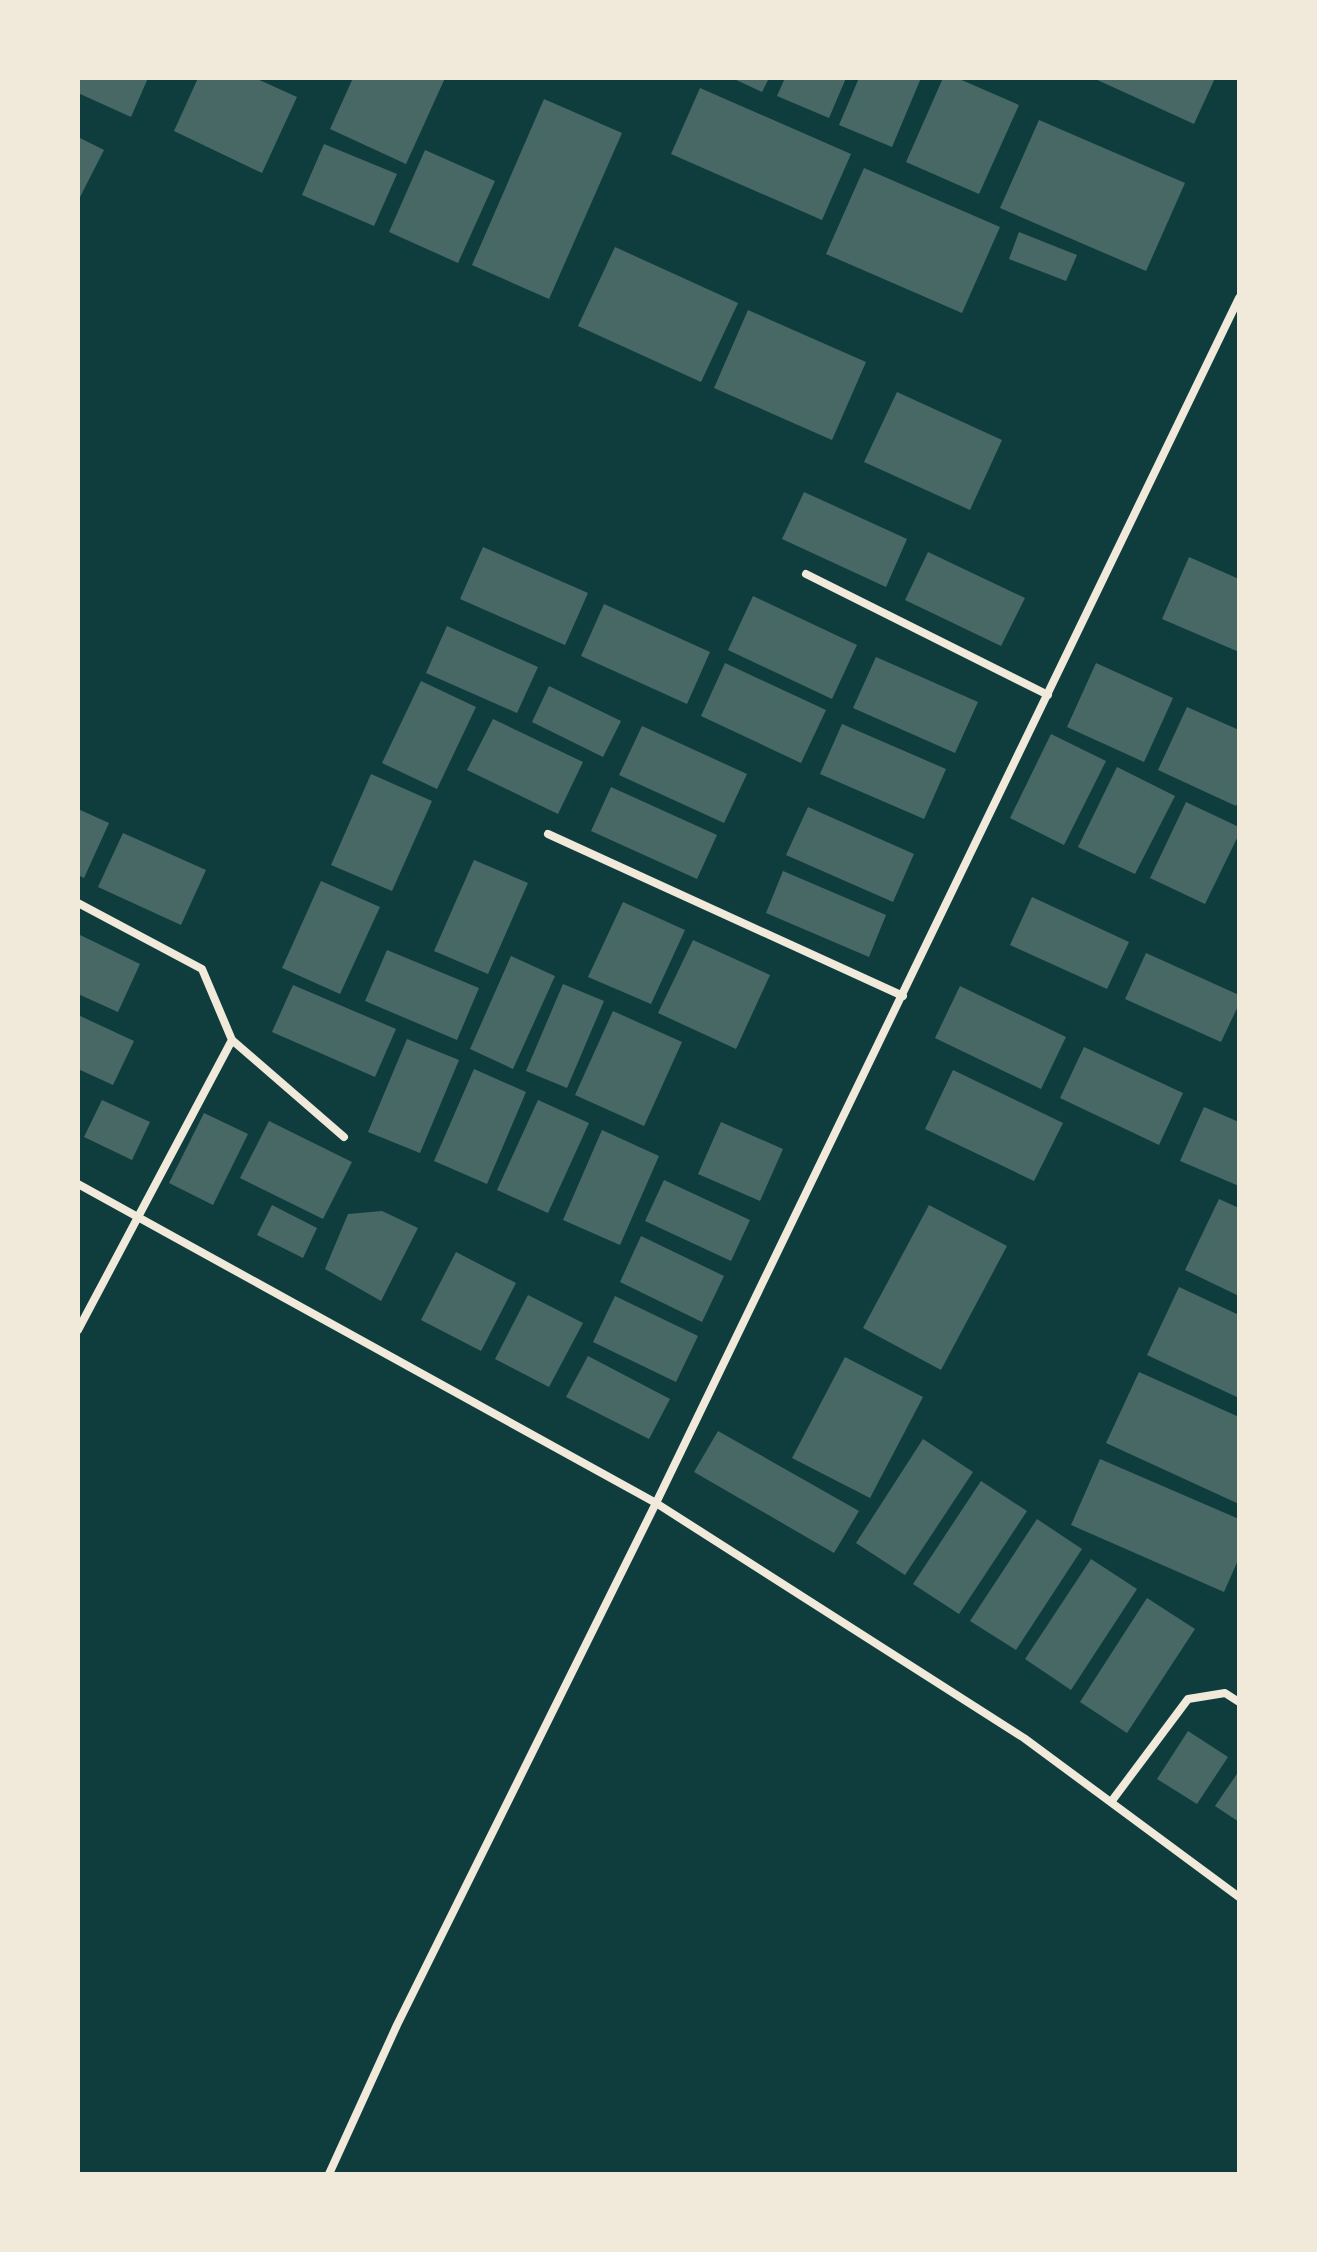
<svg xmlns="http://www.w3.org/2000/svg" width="1317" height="2252" viewBox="0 0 1317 2252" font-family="Poppins,sans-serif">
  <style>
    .building { fill: #486865 }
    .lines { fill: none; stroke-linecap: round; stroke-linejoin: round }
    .minor { stroke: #f1e9da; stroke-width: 8 }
  </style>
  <rect width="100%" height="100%" fill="#0f3d3e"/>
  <path class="building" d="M78 78H148L131 117 78 93Z
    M198 78H255L297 97 262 173 174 131Z
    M353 78H445L406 164 330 129Z
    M732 78H769L762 92Z
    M785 78H846L829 118 777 96Z
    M859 78H921L892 147 839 125Z
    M943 78H957L1019 105 979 194 906 162Z
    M1093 78H1215L1194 124Z
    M700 88 851 154 822 220 671 154Z
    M544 99 622 133 549 299 472 265Z
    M1039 120 1185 183 1146 271 1000 208Z
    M78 137 104 150 78 201Z
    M324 144 397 174 374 226 302 195Z
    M425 150 495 181 458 263 389 232Z
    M864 168 1000 227 962 313 826 254Z
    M1019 232 1077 255 1066 281 1009 259Z
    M615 247 738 303 701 382 578 326Z
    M748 310 866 362 832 440 714 388Z
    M897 392 1002 440 970 510 864 462Z
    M804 492 907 539 886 587 782 539Z
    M483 547 588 593 565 645 460 599Z
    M928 552 1025 598 1001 646 905 600Z
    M1189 557 1239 579V652L1162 619Z
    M753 596 857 645 832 699 728 650Z
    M604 604 710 652 687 704 581 656Z
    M447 626 538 667 517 713 426 673Z
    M876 657 978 702 955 753 853 708Z
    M725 663 826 710 801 763 701 716Z
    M1096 663 1173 698 1144 762 1067 727Z
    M421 681 476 707 437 789 382 763Z
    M549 686 621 721 603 757 532 722Z
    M1187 707 1239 730V799L1236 806 1158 770Z
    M493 719 583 762 558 814 467 770Z
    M842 724 946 769 924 819 820 774Z
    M642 726 747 774 724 823 619 775Z
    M1051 734 1106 761 1064 845 1010 818Z
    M1117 767 1175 796 1135 874 1078 847Z
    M371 774 432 801 392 891 331 865Z
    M611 787 717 835 697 879 591 831Z
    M1186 802 1239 827V834L1205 904 1150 878Z
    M808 807 914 854 893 902 786 855Z
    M78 809 109 823 84 878 78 875Z
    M123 833 206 870 181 925 98 887Z
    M474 860 528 883 488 974 434 951Z
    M783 871 886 915 869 957 766 913Z
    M321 881 380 907 340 994 282 968Z
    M1032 897 1129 942 1107 989 1010 945Z
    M623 902 685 930 651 1004 588 977Z
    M78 934 140 964 118 1012 78 994Z
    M693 940 770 975 736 1049 658 1013Z
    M387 950 479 988 457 1040 365 1001Z
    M1146 953 1239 995V1004L1221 1042 1125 999Z
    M511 956 555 976 513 1069 470 1049Z
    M563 984 604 1001 567 1088 526 1071Z
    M293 985 396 1029 375 1077 272 1032Z
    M960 986 1066 1037 1041 1089 935 1038Z
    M613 1011 682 1042 644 1126 575 1095Z
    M78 1015 134 1041 113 1085 78 1069Z
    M407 1039 459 1060 420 1153 368 1132Z
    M1084 1047 1183 1093 1159 1145 1060 1098Z
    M474 1069 526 1092 487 1184 434 1161Z
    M953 1070 1063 1123 1034 1181 925 1129Z
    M102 1100 150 1122 132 1160 84 1137Z
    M538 1100 589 1123 548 1213 497 1190Z
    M1204 1107 1239 1122V1186L1180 1161Z
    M204 1113 248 1134 213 1205 169 1183Z
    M269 1121 352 1162 323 1219 240 1178Z
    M721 1122 783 1149 760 1201 698 1174Z
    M602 1130 659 1156 620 1245 563 1220Z
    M664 1180 750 1220 731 1261 645 1221Z
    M1219 1199 1239 1208V1296L1185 1270Z
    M272 1205 317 1228 303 1258 257 1235Z
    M929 1205 1007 1246 941 1370 863 1328Z
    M382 1211 418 1228 381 1301 325 1269 348 1214Z
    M641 1236 724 1276 702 1322 620 1282Z
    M456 1252 516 1283 481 1351 421 1320Z
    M1179 1287 1239 1315V1398L1147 1355Z
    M528 1295 583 1323 549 1387 495 1359Z
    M615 1296 698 1336 676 1382 593 1342Z
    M588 1356 670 1399 649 1439 566 1397Z
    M845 1357 923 1397 870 1498 792 1458Z
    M1139 1372 1239 1417V1504L1106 1443Z
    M718 1431 859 1511 834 1553 694 1472Z
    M923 1439 973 1472 905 1575 856 1543Z
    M1100 1459 1239 1519V1558L1224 1592 1071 1525Z
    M981 1481 1027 1511 959 1614 913 1584Z
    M1037 1519 1082 1549 1016 1650 970 1621Z
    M1091 1559 1137 1589 1071 1690 1025 1659Z
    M1147 1598 1195 1629 1127 1733 1080 1702Z
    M1188 1731 1228 1757 1197 1804 1157 1779Z
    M1239 1771V1822L1215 1806Z"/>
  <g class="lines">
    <path class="minor" d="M806 574 1048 695
      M548 834 903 996
      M78 903 202 969 232 1040 78 1330
      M232 1040 344 1137
      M78 1184 656 1503 1024 1738 1239 1897
      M1111 1802 1188 1699 1225 1693 1239 1702
      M329 2174 397 2025 656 1503 1239 298"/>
  </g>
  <rect width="1317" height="2252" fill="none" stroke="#f1e9da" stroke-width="160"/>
</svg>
